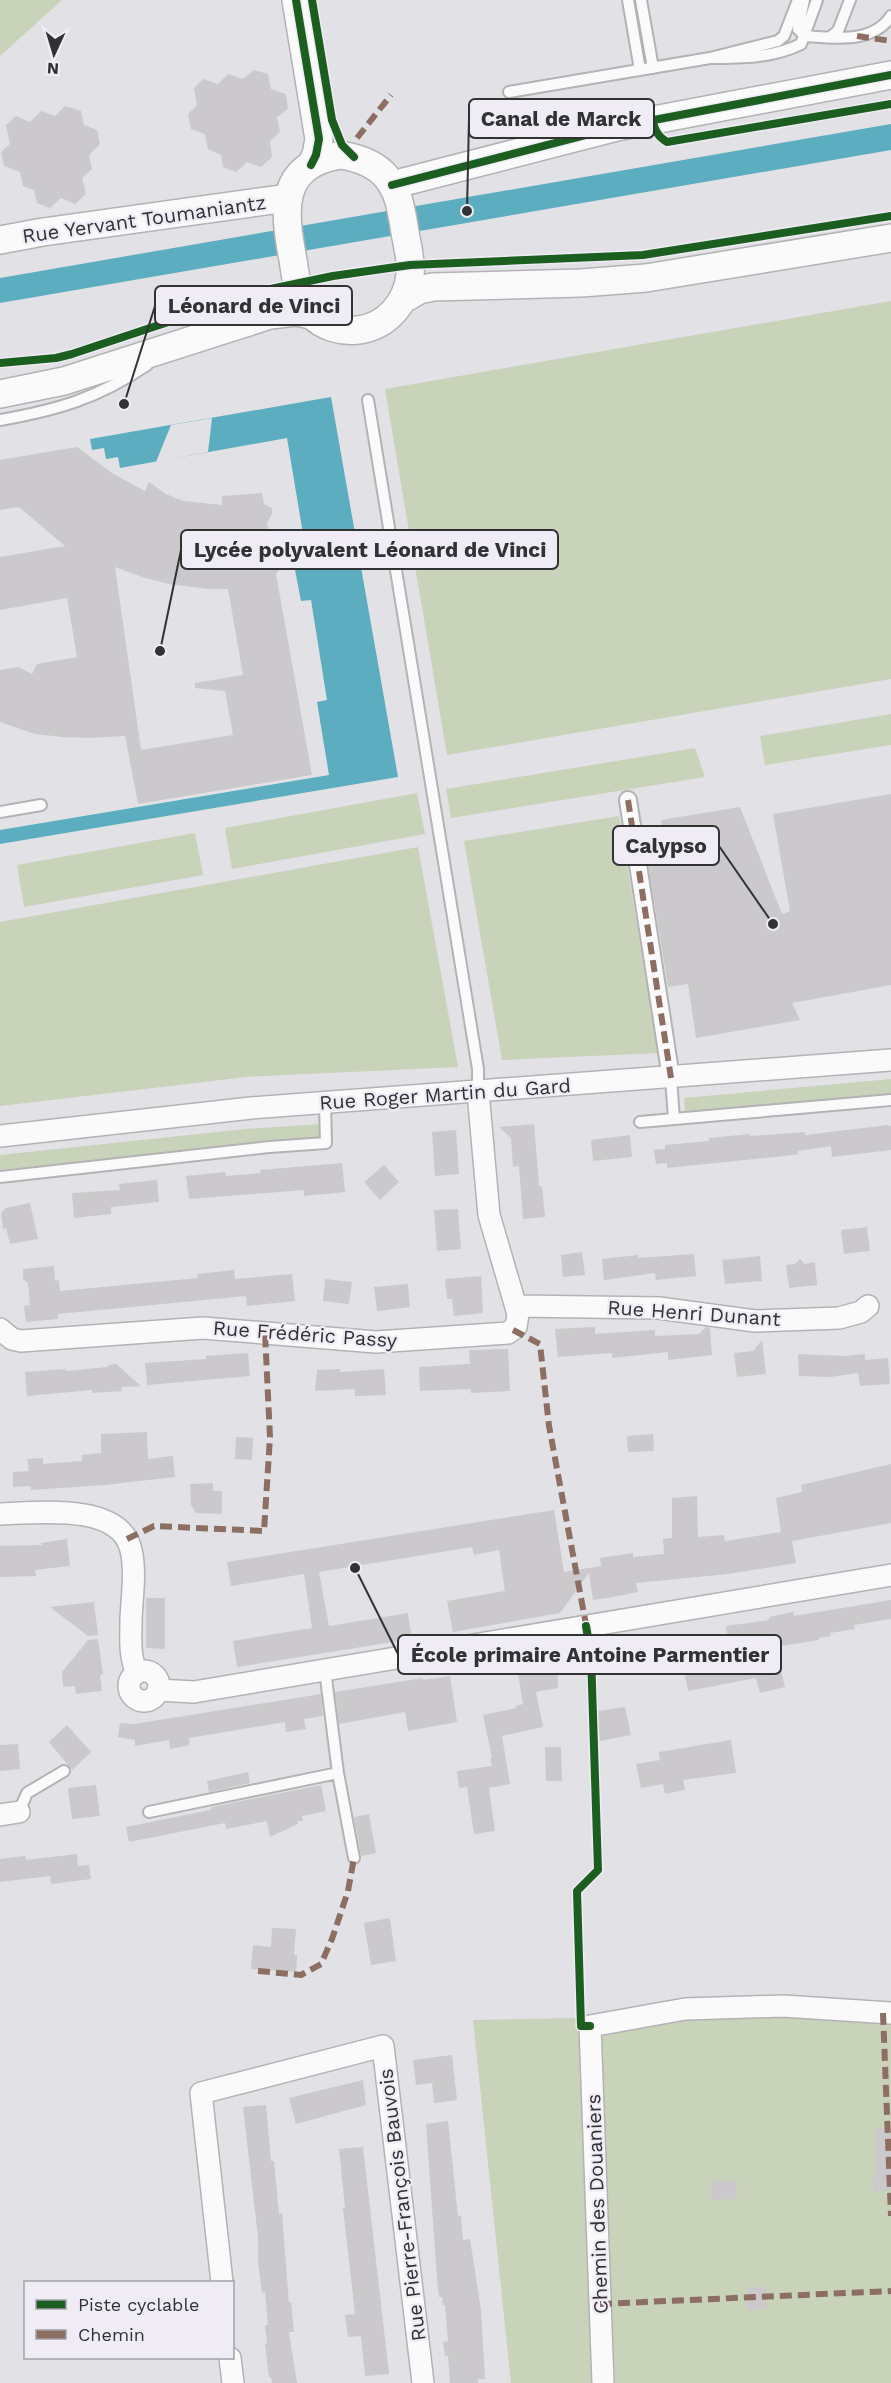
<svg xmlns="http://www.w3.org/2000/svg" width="891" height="2383" viewBox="0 0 891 2383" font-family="'Work Sans',sans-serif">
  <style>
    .green { fill: #c8d3ba }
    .water { fill: #5dadc1 }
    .pier { fill: #e2e1e5 }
    .building { fill: #cbc9cb; fill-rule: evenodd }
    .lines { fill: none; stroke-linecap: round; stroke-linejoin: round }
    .service-casing { stroke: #b3b2b5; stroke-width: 14 }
    .pedestrian-casing { stroke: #b3b2b5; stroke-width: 20 }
    .minor-casing { stroke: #b3b2b5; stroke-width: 24 }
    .tertiary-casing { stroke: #b3b2b5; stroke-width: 30 }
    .service { stroke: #fbfafb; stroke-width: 10 }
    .pedestrian { stroke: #fbfafb; stroke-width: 16 }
    .minor { stroke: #fbfafb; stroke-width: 21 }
    .tertiary { stroke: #fbfafb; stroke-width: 27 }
    .quiet { stroke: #8d6e63; stroke-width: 6; stroke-dasharray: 12 6; stroke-linecap: butt }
    .cycleway-casing { stroke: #efecf5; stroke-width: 11 }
    .cycleway { stroke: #1b5e20; stroke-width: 8 }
    .labels { text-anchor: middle; stroke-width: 4.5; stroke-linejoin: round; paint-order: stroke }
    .street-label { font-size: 20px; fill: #323134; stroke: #efecf5 }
    .leader { fill: none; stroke: #323134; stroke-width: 2 }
    .callout-dot { fill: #323134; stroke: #efecf5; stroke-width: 2 }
    .callout { fill: #efecf5; stroke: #323134; stroke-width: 2 }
    .callout-label { font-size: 21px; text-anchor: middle; font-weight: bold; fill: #323134 }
  </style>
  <rect width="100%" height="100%" fill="#e2e1e5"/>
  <path class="green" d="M0 0H62L0 56Z
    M891 301V679L447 755 385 389Z
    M891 714V745L765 765 760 736Z
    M695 748 705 777 451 818 446 789Z
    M417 793 425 834 232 869 225 828Z
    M619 816 658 1053 502 1060 464 841Z
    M195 833 203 875 24 907 17 865Z
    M418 847 458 1067 246 1077 0 1106V922Z
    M891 1079V1094L685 1113 684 1098Z
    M320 1124 319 1137 0 1170V1155L246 1129Z
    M746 2015 891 2017V2383H511L473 2020Z"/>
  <path class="water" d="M891 124V150L0 303V278Z
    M331 397 398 777 0 844V830L329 775 317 702 327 700 311 600 301 601 291 549 305 546 287 438 120 468 118 457 106 459 104 448 92 450 90 439Z"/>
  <path class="pier" d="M212 418 208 452 156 462 171 425Z"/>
  <path class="building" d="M254 70 268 74 271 89 286 94 288 109 277 117 280 132 270 141 272 157 261 167 247 162 236 172 223 167 221 155 208 149 205 134 191 129 188 114 197 105 194 88 203 79 218 84 228 74 243 79Z
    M65 106 81 111 84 125 97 130 100 144 89 155 92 169 82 178 86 194 75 204 61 198 50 208 37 203 34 190 23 186 20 172 4 166 1 152 10 144 6 125 16 116 30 122 41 111 55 116Z
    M77 447 112 473 145 491 149 482 166 494 183 501 222 505V496L262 493 264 504 272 508V514L267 523 274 556 284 563 276 574 312 775 138 804 125 736 88 738 62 737 35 734 0 722V670L18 667 32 674 37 664 77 657 67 598 0 610V557L65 546 19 507 0 510V460ZM115 567 142 577 169 584 209 589H228L243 675 195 683V688L225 691 233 735 141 750Z
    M891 794V985L792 1003 800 1020 696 1038 688 984 668 987 648 864 668 860 661 820 740 807 782 914 790 911 773 814Z
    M534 1124 539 1186H542L545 1217 523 1219 519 1166 513 1167 511 1138 499 1127Z
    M888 1125 891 1126V1150L832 1157 831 1146 798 1151 799 1154 784 1156 667 1168V1163L656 1164 654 1150 665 1149V1145L709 1141V1138L750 1134V1136L805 1132V1135Z
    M456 1130 459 1174 435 1176 432 1132Z
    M630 1135 632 1157 593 1161 591 1140Z
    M342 1163 345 1192 304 1196V1190L189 1199 186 1176 225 1172 226 1176 261 1173 260 1170Z
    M384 1165 399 1182 380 1200 364 1182Z
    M157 1180 159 1202 111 1207V1214L74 1218 72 1193 120 1190 119 1184Z
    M30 1203 38 1239 10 1244 6 1228 3 1229 1 1213 6 1208Z
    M458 1209 461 1249 437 1251 434 1210Z
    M867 1227 870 1251 844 1254 841 1230Z
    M582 1252 585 1275 563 1277 561 1255Z
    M694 1254 696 1276 656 1280 655 1273 604 1280 602 1259 638 1255V1258Z
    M760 1256 762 1281 725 1284 722 1260Z
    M800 1259 805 1264 815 1262 817 1285 789 1288 786 1265 795 1264Z
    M54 1266 55 1281 59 1280 60 1291 198 1278 197 1274 234 1270 235 1279 292 1274 295 1301 247 1306 246 1296 58 1314V1319L26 1322 24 1306 30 1305 28 1283 23 1279V1269Z
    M481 1276 483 1313 454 1316 452 1299H447L445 1279Z
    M325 1279 352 1282 349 1304 323 1301Z
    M408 1284 410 1307 377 1311 374 1287Z
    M595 1327V1334L655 1330V1336L699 1334 706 1327 710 1328 712 1355 668 1360V1352L612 1358V1353L558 1357 555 1329Z
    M762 1340 766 1374 737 1377 734 1353 753 1351Z
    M508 1349 510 1391 471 1393V1389L420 1391 419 1367 470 1364 469 1350Z
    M248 1353 250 1376 147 1385 145 1363 206 1359V1356Z
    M798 1354 844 1356 865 1354V1360L888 1358 890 1384 860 1386 858 1373 830 1377 799 1376Z
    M116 1364 141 1386 121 1387 122 1391 92 1393V1390L27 1396 25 1372 65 1369 66 1371 107 1367 109 1365Z
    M340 1369V1372L384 1369 386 1395 355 1396V1389L315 1391 317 1370Z
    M147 1432 148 1459 173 1456 175 1477 105 1485 31 1490V1486L13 1487V1472L29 1471 27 1459 43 1458V1464L82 1461V1455L101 1453V1434Z
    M653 1434 654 1451 628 1452 627 1436Z
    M236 1437 253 1438 252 1460 235 1459Z
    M891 1464V1523L792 1541 796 1563 728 1574 636 1583 638 1592 613 1597 593 1600 589 1573 560 1613 453 1632 447 1601 505 1591 499 1550 474 1555 472 1547 319 1572 329 1626 408 1613 412 1639 237 1667 233 1641 312 1628 304 1574 231 1586 227 1562 554 1510 564 1572 601 1566 600 1558 633 1553V1557L664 1554 663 1539 672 1538V1498L697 1496 698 1537 724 1535 725 1541 781 1532 776 1498 802 1492 801 1485Z
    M213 1483V1491H222V1514L196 1513 191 1505 190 1484Z
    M67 1539 70 1566 35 1570 36 1576 0 1577V1546L42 1545 41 1543Z
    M146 1598H165V1649L146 1648Z
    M891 1600V1619L854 1625 855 1629 830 1633 831 1636 819 1638V1640L775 1647 785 1687 760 1693 756 1678 688 1691 683 1666 731 1657 726 1626 769 1620V1617L793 1612 794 1616Z
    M94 1602 98 1635 88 1636 50 1607Z
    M98 1639 103 1674 100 1675 102 1691 76 1694 75 1686 63 1687 62 1672 88 1640Z
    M528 1652 529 1657 557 1652 558 1688 536 1692 543 1727 502 1736 510 1784 489 1788 495 1831 474 1834 467 1787 459 1788 457 1771 492 1766 490 1758H492L483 1715 516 1708V1706L523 1704 515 1655Z
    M450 1676 457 1722 408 1731 405 1712 339 1724 335 1692 423 1678V1680Z
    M321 1694 323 1716 304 1719 306 1729 286 1732 285 1722 189 1738 190 1745 170 1749 169 1740 135 1746V1740L118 1737 120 1723 134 1724Z
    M625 1707 631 1735 600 1741 598 1711Z
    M67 1725 91 1752 72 1770 49 1742Z
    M731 1740 736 1773 683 1780 685 1790 665 1794 663 1784 641 1788 636 1764 660 1760 659 1752Z
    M18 1744 20 1769 0 1771V1745Z
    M545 1747H561L562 1781H546Z
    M248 1772 250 1783 209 1792 207 1781Z
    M96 1785 100 1816 72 1819 68 1788Z
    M321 1785 326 1811 302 1816 303 1821H298V1824L270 1837 267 1821 226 1829 225 1823 129 1842 126 1827 210 1810 212 1807Z
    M369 1814 376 1853 361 1856 354 1817Z
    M77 1854 78 1866 89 1865 91 1879 51 1884 50 1876 0 1882V1859L25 1856 26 1860Z
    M390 1918 396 1961 371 1965 364 1923Z
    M272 1928 296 1929 294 1955H297L296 1972 251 1969 253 1945 271 1947Z
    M452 2055 457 2100 434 2103 432 2083 416 2085 413 2060Z
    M363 2080 366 2105 296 2124 289 2098Z
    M266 2105 271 2161H274L279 2214 282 2213 289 2303 291 2302 294 2332H289L297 2383H272L271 2377H269L265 2344 267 2343 265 2325H268L265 2292 262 2293 258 2262V2237L243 2107Z
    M448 2121 458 2216H461L463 2240 470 2239 481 2310 485 2379H478V2383H450L448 2356H445L443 2342 448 2341 445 2305H443L442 2297H439L437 2279 426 2124Z
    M875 2128H891V2189L874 2192 872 2176 875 2175Z
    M363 2147 389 2374 365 2376 361 2336 348 2337 345 2315 355 2314 343 2208H345L339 2149Z
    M711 2181H736L737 2199 711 2200Z
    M767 2287 766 2309 747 2310V2288Z"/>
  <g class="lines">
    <defs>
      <path id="service" d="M628 0 640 70
        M641 0 653 68
        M798 0 784 36 778 41 710 58C741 58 773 58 801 44L817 0
        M804 0 798 29 805 36C834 38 873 44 891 16
        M829 38 838 31 850 0
        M509 92 710 58
        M368 400 478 1069V1092
        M0 420C58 410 98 398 147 365
        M0 812 41 805
        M671 1078 674 1119
        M640 1122 891 1100
        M0 1177 269 1147 326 1143 325 1103
        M325 1670 338 1773 354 1858
        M19 1812 27 1793 64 1771
        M149 1812 338 1773"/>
      <path id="pedestrian" d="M628 800 671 1078"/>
      <path id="minor" d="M0 1136 251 1108 891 1060
        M517 1306 659 1308 755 1321 839 1318 861 1312 868 1306
        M0 1329 12 1339 21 1341 203 1328 376 1342 508 1333 516 1327 518 1314 489 1215 478 1092
        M0 1514C37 1513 120 1502 131 1550 136 1571 132 1597 131 1619 131 1636 129 1657 137 1673
        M129 1686a15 15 0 1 1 30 0a15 15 0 1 1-30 0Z
        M158 1690 194 1692 891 1575
        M0 1815 19 1812
        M222 2282 201 2093 383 2046 423 2383
        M230 2358 233 2383
        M603 2383 590 2026 685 2009 783 2006 891 2013"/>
      <path id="tertiary" d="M296 0 319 139 316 155 311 165
        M341 155C359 158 377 164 388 179 399 193 401 209 404 226 406 242 412 259 410 275 407 303 386 327 358 330 342 332 323 327 312 315 298 302 296 279 293 260 284 212 277 165 341 155Z
        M392 185 617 127 891 75
        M0 240 43 232 288 198
        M402 300 419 290 433 287 581 283 646 278 891 238
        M0 394 64 381 270 315 296 312 311 315"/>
    </defs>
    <use href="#service" class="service-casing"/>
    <use href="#pedestrian" class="pedestrian-casing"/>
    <use href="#minor" class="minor-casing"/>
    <use href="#tertiary" class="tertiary-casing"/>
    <use href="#service" class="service"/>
    <use href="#pedestrian" class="pedestrian"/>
    <use href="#minor" class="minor"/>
    <use href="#tertiary" class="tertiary"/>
    <path class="quiet" d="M857 36 891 41
      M357 138 391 95
      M628 800 671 1078
      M513 1330 540 1344 549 1426 587 1630
      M127 1539 154 1526 264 1531 270 1437 265 1333
      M258 1971 301 1975 321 1964 332 1939 348 1891 354 1858
      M883 2013 891 2216
      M600 2304 891 2291"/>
    <defs>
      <path id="cycleway" d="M296 0 319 139 316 155 311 165
        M312 0 332 120 342 145 354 157
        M652 119C655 130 657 136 667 142L891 104
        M392 185 617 127 891 75
        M0 363 56 358 72 354 261 291 333 276 410 265 643 255 891 216
        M586 1626 591 1655 598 1870 577 1891 581 2026H590"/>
    </defs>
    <use href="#cycleway" class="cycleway-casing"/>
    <use href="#cycleway" class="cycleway"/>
  </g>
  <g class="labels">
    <g class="street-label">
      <text transform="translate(144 219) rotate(-8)" y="7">Rue Yervant Toumaniantz</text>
      <text transform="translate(445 1094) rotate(-4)" y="7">Rue Roger Martin du Gard</text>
      <text transform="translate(694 1313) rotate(4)" y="7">Rue Henri Dunant</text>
      <text transform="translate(305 1334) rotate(4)" y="7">Rue Frédéric Passy</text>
      <text transform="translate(597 2204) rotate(-92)" y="7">Chemin des Douaniers</text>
      <text transform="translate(402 2205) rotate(-97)" y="7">Rue Pierre-François Bauvois</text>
    </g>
  </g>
  <path class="leader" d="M467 211L469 118M124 404L155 306M160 651L181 550M773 924L719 846M355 1568L398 1654"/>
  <g class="callout-dot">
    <circle cx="467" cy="211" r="6"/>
    <circle cx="124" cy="404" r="6"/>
    <circle cx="160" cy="651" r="6"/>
    <circle cx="773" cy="924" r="6"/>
    <circle cx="355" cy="1568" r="6"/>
  </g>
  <g class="callout">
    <rect x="469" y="99" width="185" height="39" rx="6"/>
    <rect x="155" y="286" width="197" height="39" rx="6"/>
    <rect x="181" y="530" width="377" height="39" rx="6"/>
    <rect x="613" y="826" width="106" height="39" rx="6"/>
    <rect x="398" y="1635" width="383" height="39" rx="6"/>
  </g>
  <g class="callout-label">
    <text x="561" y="126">Canal de Marck</text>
    <text x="254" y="313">Léonard de Vinci</text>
    <text x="370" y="557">Lycée polyvalent Léonard de Vinci</text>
    <text x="666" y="853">Calypso</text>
    <text x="590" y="1662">École primaire Antoine Parmentier</text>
  </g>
  <rect x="24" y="2281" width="210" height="78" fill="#efecf5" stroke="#a3a1a8" stroke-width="1.5"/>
  <rect x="36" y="2300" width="30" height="9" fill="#1b5e20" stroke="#a3a1a8" stroke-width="1.5"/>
  <text x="78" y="2311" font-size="18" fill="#323134">Piste cyclable</text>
  <rect x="36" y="2330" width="30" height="9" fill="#8d6e63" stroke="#a3a1a8" stroke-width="1.5"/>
  <text x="78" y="2341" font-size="18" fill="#323134">Chemin</text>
  <g transform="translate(54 54) rotate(184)" stroke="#efecf5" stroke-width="4.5" paint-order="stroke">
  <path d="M0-4.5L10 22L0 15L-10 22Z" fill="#323134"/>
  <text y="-9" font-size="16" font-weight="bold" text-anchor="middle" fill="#323134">N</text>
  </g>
</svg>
